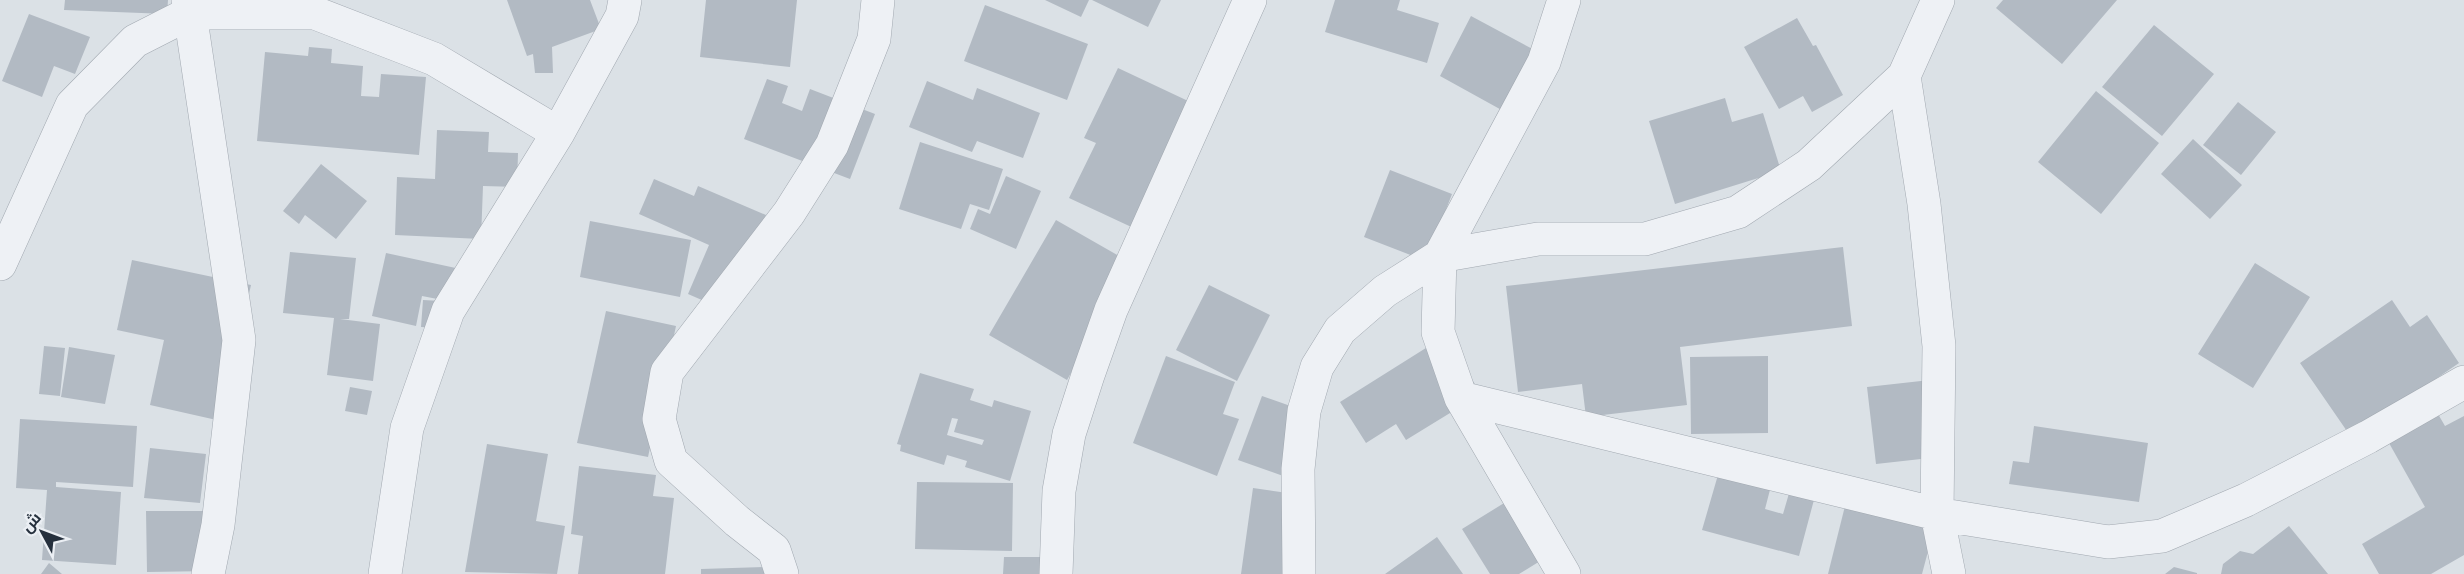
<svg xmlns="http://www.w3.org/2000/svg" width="2464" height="574" viewBox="0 0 2464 574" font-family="'Public Sans',Cairo,sans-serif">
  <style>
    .building { fill: #b2bac3; fill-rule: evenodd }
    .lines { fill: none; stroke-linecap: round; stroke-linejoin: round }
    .minor-casing { stroke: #a1a8b0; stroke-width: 34 }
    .minor { stroke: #eef1f5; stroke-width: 33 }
  </style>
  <rect width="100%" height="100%" fill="#dbe1e6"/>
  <path class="building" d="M65 0H168L167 14 64 10Z
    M507 0H590L601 29 552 47 553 73H535L533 54 527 56Z
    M706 0H797L790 67 700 57Z
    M1045 0H1089L1081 17Z
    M1092 0H1161L1148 27Z
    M1335 0H1400L1397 10 1439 23 1427 63 1325 32Z
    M2003 0H2117L2062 64 1996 8Z
    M985 5 1088 44 1067 100 964 61Z
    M29 14 90 37 75 74 54 66 42 97 2 81Z
    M1471 16 1540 53 1507 113 1440 76Z
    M1797 18 1813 46 1816 45 1843 95 1812 112 1803 96 1779 109 1744 47Z
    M2154 25 2214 74 2162 136 2102 87Z
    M309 47 332 49 331 63 363 66 361 96 379 97 381 74 426 77 419 155 257 141 265 52 308 56Z
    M1118 68 1203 108 1140 231 1069 198 1096 143 1084 138Z
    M767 79 788 86 782 103 802 111 810 89 875 114 850 179 744 139Z
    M927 81 973 100 977 88 1040 113 1023 158 977 141 972 152 909 127Z
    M2096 91 2159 143 2101 214 2038 162Z
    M1725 98 1732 122 1763 113 1781 171 1675 204 1649 121Z
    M2238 102 2276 132 2241 175 2203 145Z
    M437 130 489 132 488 152 518 153 517 187 483 186 481 239 395 235 397 177 435 179Z
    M2193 139 2242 185 2210 219 2161 174Z
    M920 142 1003 169 989 210 970 204 961 229 899 209Z
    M321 164 367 201 336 239 305 215 299 224 283 211Z
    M1390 170 1452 194 1426 261 1364 237Z
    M1006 176 1041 191 1016 249 970 229 978 209 990 214Z
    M654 179 694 196 698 186 766 215 725 310 688 294 709 245 639 214Z
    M1056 220 1133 264 1067 380 989 335Z
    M590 221 691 240 680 297 580 277Z
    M1843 247 1852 326 1680 347 1687 405 1586 417 1582 384 1518 392 1506 286Z
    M290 252 356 258 349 319H340L380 324 373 381 327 375 334 318 283 313Z
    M386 253 465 270 458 303 422 296 416 326 372 316Z
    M132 260 251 285 221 421 150 405 164 340 117 330Z
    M2255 263 2310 297 2253 388 2198 354Z
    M1209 285 1270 315 1237 381 1176 350Z
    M423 300 441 301 440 328 421 327Z
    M2392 300 2410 327 2427 315 2459 363 2351 437 2300 363Z
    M606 311 676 326 648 457 577 443Z
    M1445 336 1481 394 1406 440 1396 424 1366 443 1340 402Z
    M44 346 65 348 60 396 39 394Z
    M69 347 115 355 105 404 61 397Z
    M1166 356 1235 382 1223 414 1239 419 1217 476 1133 443Z
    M1768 356V433L1691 434 1690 357Z
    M920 373 974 389 970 400 992 407 994 400 1031 411 1010 481 965 467 967 461 947 455 944 465 900 451 901 445 897 444ZM952 418 958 419 954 432 984 440 982 445 947 435Z
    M1930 380 1939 457 1876 464 1867 387Z
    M350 387 372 391 367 415 345 411Z
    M1262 396 1299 409 1286 477 1238 460Z
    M2438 414 2445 426 2464 416V555L2431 574H2379L2362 544 2425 507 2389 443Z
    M20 419 137 426 133 487 56 482V487L121 492 116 565 42 560 47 490 16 488Z
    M2034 426 2148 443 2139 502 2009 484 2013 461 2029 463Z
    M487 444 548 454 536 521 565 526 557 574 465 572Z
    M150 448 206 454 200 503 144 498Z
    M579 466 656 475 653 496 674 498 665 574H578L583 536 571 534Z
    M1720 468 1772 482 1765 509 1783 514 1790 490 1815 496 1799 556 1702 530Z
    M917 482 1013 483 1012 551 915 549Z
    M1253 488 1315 497 1304 574H1241Z
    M1509 500 1545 558 1519 574H1490L1462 529Z
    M1846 502 1935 525 1922 574H1828Z
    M146 511H211L212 571 147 572Z
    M2289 526 2328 574H2221L2223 564 2240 551 2253 554Z
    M1437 537 1463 574H1385Z
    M1004 557H1042V574H1003Z
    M49 563 62 574H41Z
    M790 566V574H701V569Z
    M2174 567 2197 573V574H2165Z"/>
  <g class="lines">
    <defs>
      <path id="minor" d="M188 0 239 340 218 525 208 574
        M1904 76 1924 204 1939 346 1937 514 1949 574
        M0 264 72 105 135 41 190 13H315L434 59 558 133 622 16 625 0
        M1461 398 1937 514 2108 542 2162 536 2246 500 2368 437 2464 382
        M385 574 407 428 448 311 558 133
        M782 574 774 550 737 521 671 461 659 419 667 372 789 213 832 145 874 39 878 0
        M1056 574 1059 491 1069 434 1088 375 1111 310 1250 0
        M1299 574 1298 469 1304 411 1317 367 1340 330 1385 291 1440 256 1538 239H1645L1738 212 1809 165 1904 76 1938 0
        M1564 574 1461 398 1438 332 1440 256 1544 62 1564 0"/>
    </defs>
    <use href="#minor" class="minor-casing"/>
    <use href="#minor" class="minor"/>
  </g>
  <g transform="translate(42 532) rotate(311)" stroke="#ebeff4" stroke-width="4.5" paint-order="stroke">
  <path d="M0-4.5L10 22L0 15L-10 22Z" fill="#25303d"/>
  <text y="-9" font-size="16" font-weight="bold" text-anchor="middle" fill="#25303d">ش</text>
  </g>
</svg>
